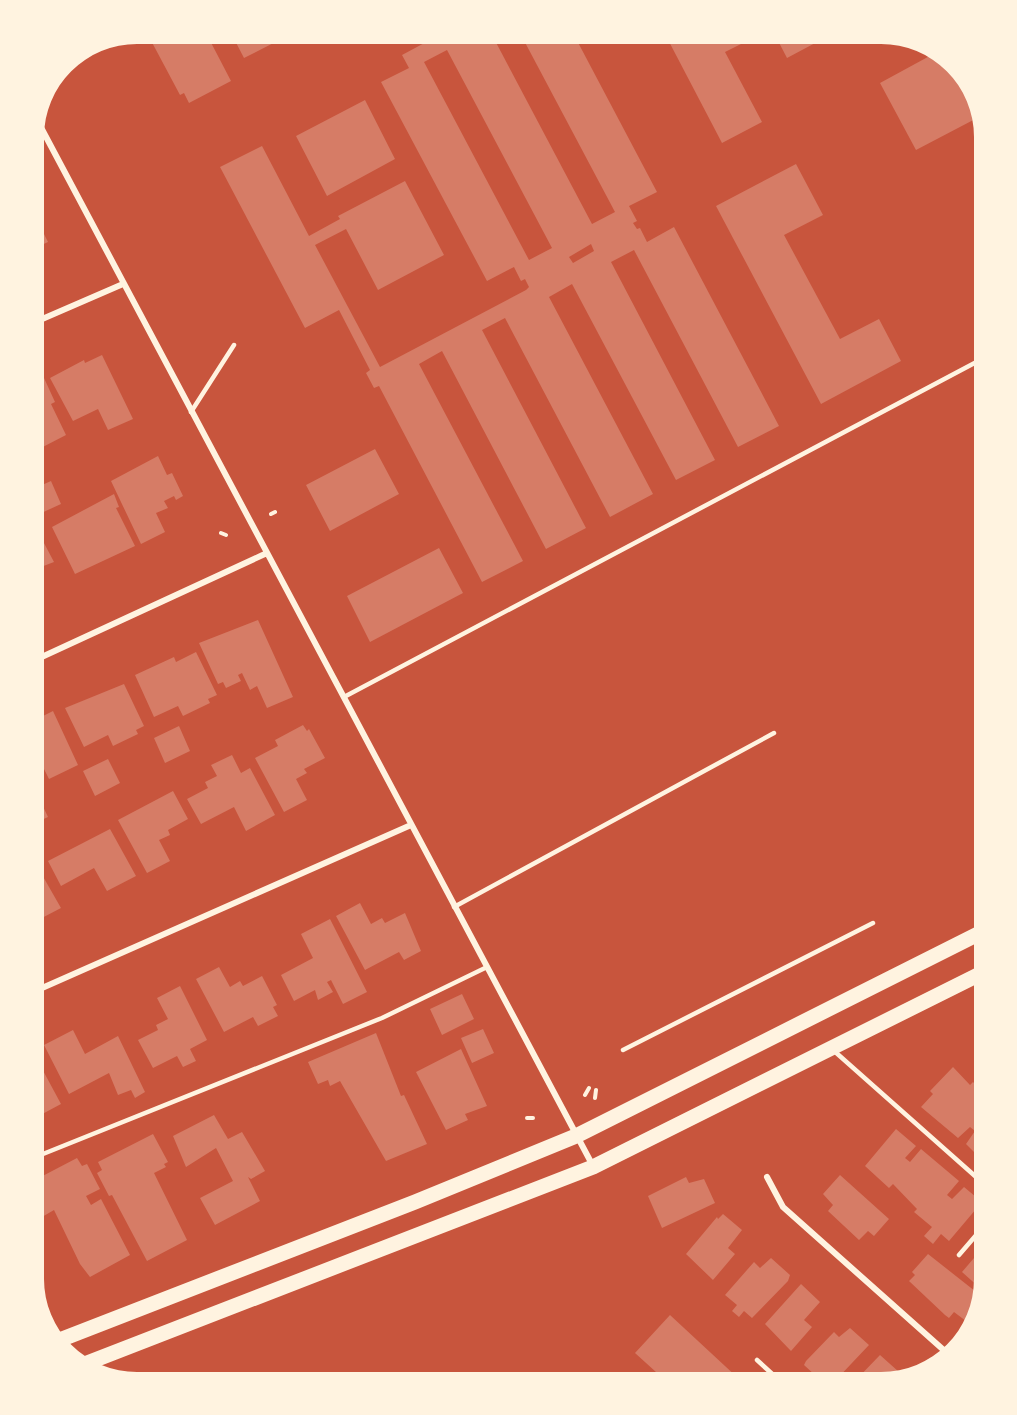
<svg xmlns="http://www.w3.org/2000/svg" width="1017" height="1415" viewBox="0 0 1017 1415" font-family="'DejaVu Sans',sans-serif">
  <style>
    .building { fill: #d67c66; fill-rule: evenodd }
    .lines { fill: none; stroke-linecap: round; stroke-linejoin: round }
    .path { stroke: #fff3e0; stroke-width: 4 }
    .service { stroke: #fff3e0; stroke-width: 4.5 }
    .minor { stroke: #fff3e0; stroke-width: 6 }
    .primary { stroke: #fff3e0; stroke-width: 15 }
  </style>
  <rect width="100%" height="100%" fill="#c8553d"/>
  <path class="building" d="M147 33H206L231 81 189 103 184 93 180 95Z
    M231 33H293L244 58Z
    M443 33H491L592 224 615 212 520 33H573L657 192 629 206 637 221 633 223 637 229 640 228 647 242 674 227 779 426 738 447 634 250 611 262 715 460 676 480 572 284 549 297 653 494 610 517 505 318 482 330 586 528 546 549 442 351 419 364 523 561 482 582 379 386 374 388 366 373 370 370 339 310 305 328 220 167 262 146 309 236 340 219 338 216 405 181 444 255 378 290 346 229 315 245 380 367 526 290 529 287 525 279 521 281 514 267 487 281 381 82 409 68 402 55ZM447 50 552 248 529 260 424 62ZM591 244 594 251 573 263 569 257Z
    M667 33H738L743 43 725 52 762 122 722 143 665 34Z
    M774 33H834L787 58Z
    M937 52 961 76 974 101 979 117 916 150 880 83Z
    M365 100 395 159 327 196 296 136Z
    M796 164 823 215 784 235 840 339 879 319 901 361 821 404 716 206Z
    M33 212 48 242 33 249Z
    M102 355 133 419 108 430 98 409 73 421 50 378 84 360 85 363Z
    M44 378 55 402 51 404 66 435 37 450 43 461 33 465V383Z
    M375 449 399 494 330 531 306 485Z
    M158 456 167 475 172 473 183 496 176 500 174 496 164 501 168 508 156 513 165 532 141 544 111 481Z
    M51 481 61 504 37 515 33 508V489Z
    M114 494 119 507 116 508 135 546 75 574 52 527Z
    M35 526 54 562 33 570V527Z
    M439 548 463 593 370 642 347 596Z
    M258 620 293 697 267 708 257 686 250 690 242 673 238 675 241 681 226 688 223 682 218 684 199 643Z
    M196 652 217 695 208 699 210 703 183 716 178 706 154 717 135 675 174 657 176 662Z
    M124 684 144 726 136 730 138 734 113 746 108 735 84 747 65 708Z
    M53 711 78 765 49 779 42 765 33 769V721Z
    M303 725 307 731 309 729 325 758 304 769 307 773 296 779 307 800 284 812 255 758 278 746 275 740Z
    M179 726 190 751 165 763 154 738Z
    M232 755 241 773 250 768 275 815 246 831 234 807 201 824 187 799 208 788 205 782 217 776 211 765Z
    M108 759 120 783 95 796 83 771Z
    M173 791 188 819 168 830 170 835 159 840 170 861 147 873 118 820Z
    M33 794H37L48 817 33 824Z
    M110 829 136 876 107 891 94 868 61 886 48 861Z
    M33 859 61 908 38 920 33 912Z
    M360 903 371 924 382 918 385 923 405 913 421 951 404 960 399 952 365 970 336 916Z
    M330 919 367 992 343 1004 331 980 327 982 333 992 318 1000 315 990 294 1001 281 975 313 958 301 934Z
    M219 967 230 987 240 981 243 986 262 976 277 1005 273 1007 278 1016 258 1026 253 1017 224 1032 196 979Z
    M180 986 207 1040 190 1049 196 1061 183 1067 177 1056 153 1068 138 1040 158 1030 156 1025 168 1019 157 998Z
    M462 994 474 1019 442 1035 430 1009Z
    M483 1029 494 1053 472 1063 461 1038Z
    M73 1030 85 1054 118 1036 145 1092 135 1098 131 1090 118 1095 109 1073 69 1094 44 1045Z
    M376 1033 401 1096 404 1095 427 1144 386 1161 340 1081 330 1086 328 1080 318 1084 308 1062Z
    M461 1049 487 1106 465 1114 468 1120 446 1130 416 1072Z
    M33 1052 61 1104 33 1119Z
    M953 1067 970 1085 973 1082 984 1093V1162L966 1144 975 1131 970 1127 958 1138 921 1107 933 1094 930 1091Z
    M214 1115 228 1139 242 1132 265 1171 251 1179 248 1177 260 1201 215 1225 200 1198 233 1181 216 1148 186 1167 173 1136Z
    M896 1129 916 1146 905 1158 910 1162 921 1149 959 1181 947 1195 952 1199 964 1187 982 1202 949 1241 941 1234 933 1244 924 1236 932 1227 914 1212 917 1209 893 1184 889 1188 865 1166Z
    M153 1134 168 1162 164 1164 166 1167 154 1173 187 1240 147 1261 112 1195 109 1196 97 1173 102 1170 98 1162Z
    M77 1158 82 1166 87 1164 100 1189 86 1196 91 1205 101 1199 130 1255 90 1277 80 1264 54 1210 42 1217 40 1214 36 1215 33 1210V1181Z
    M840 1175 889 1219 874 1236 868 1231 859 1240 828 1211 833 1205 823 1194Z
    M686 1177 689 1183 704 1179 715 1203 662 1228 648 1196Z
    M723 1214 742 1230 728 1248 735 1254 713 1280 686 1254 717 1217 718 1219Z
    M980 1251 984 1255 981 1289 962 1272Z
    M928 1254 980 1295 976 1309 966 1321 954 1312 949 1318 945 1315 909 1281 915 1275 912 1272Z
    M771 1258 790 1275 788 1281 752 1318 744 1311 739 1317 732 1311 737 1305 725 1295 754 1262 760 1268Z
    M801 1284 820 1302 804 1320 812 1327 791 1351 765 1324Z
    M670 1315 739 1379 736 1382H667L635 1353Z
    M850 1328 869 1345 834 1382H810L816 1376 804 1365 806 1361 834 1332 839 1337Z
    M880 1355 899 1372 893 1379 881 1382H854Z"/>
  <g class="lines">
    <path class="path" d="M271 514 275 512
      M221 533 226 535
      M585 1095 589 1088
      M595 1098 596 1090
      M527 1118H533"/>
    <path class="service" d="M191 412 234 345
      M344 697 984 358
      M454 907 774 733
      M623 1050 873 923
      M833 1050 984 1184
      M33 1158 382 1018 485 968
      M959 1255 984 1226
      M757 1360 781 1382"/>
    <path class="minor" d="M36 118 593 1166
      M33 323 123 284
      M33 661 267 553
      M33 992 411 825
      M767 1177 783 1207 947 1353"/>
    <path class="primary" d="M57 1341 415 1202 576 1136 984 931
      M82 1365 593 1167 984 972"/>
  </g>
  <path d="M0 0H1017V1415H0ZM137 44H881A93 93 0 0 1 974 137V1279A93 93 0 0 1 881 1372H137A93 93 0 0 1 44 1279V137A93 93 0 0 1 137 44Z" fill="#fff3e0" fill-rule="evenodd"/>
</svg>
